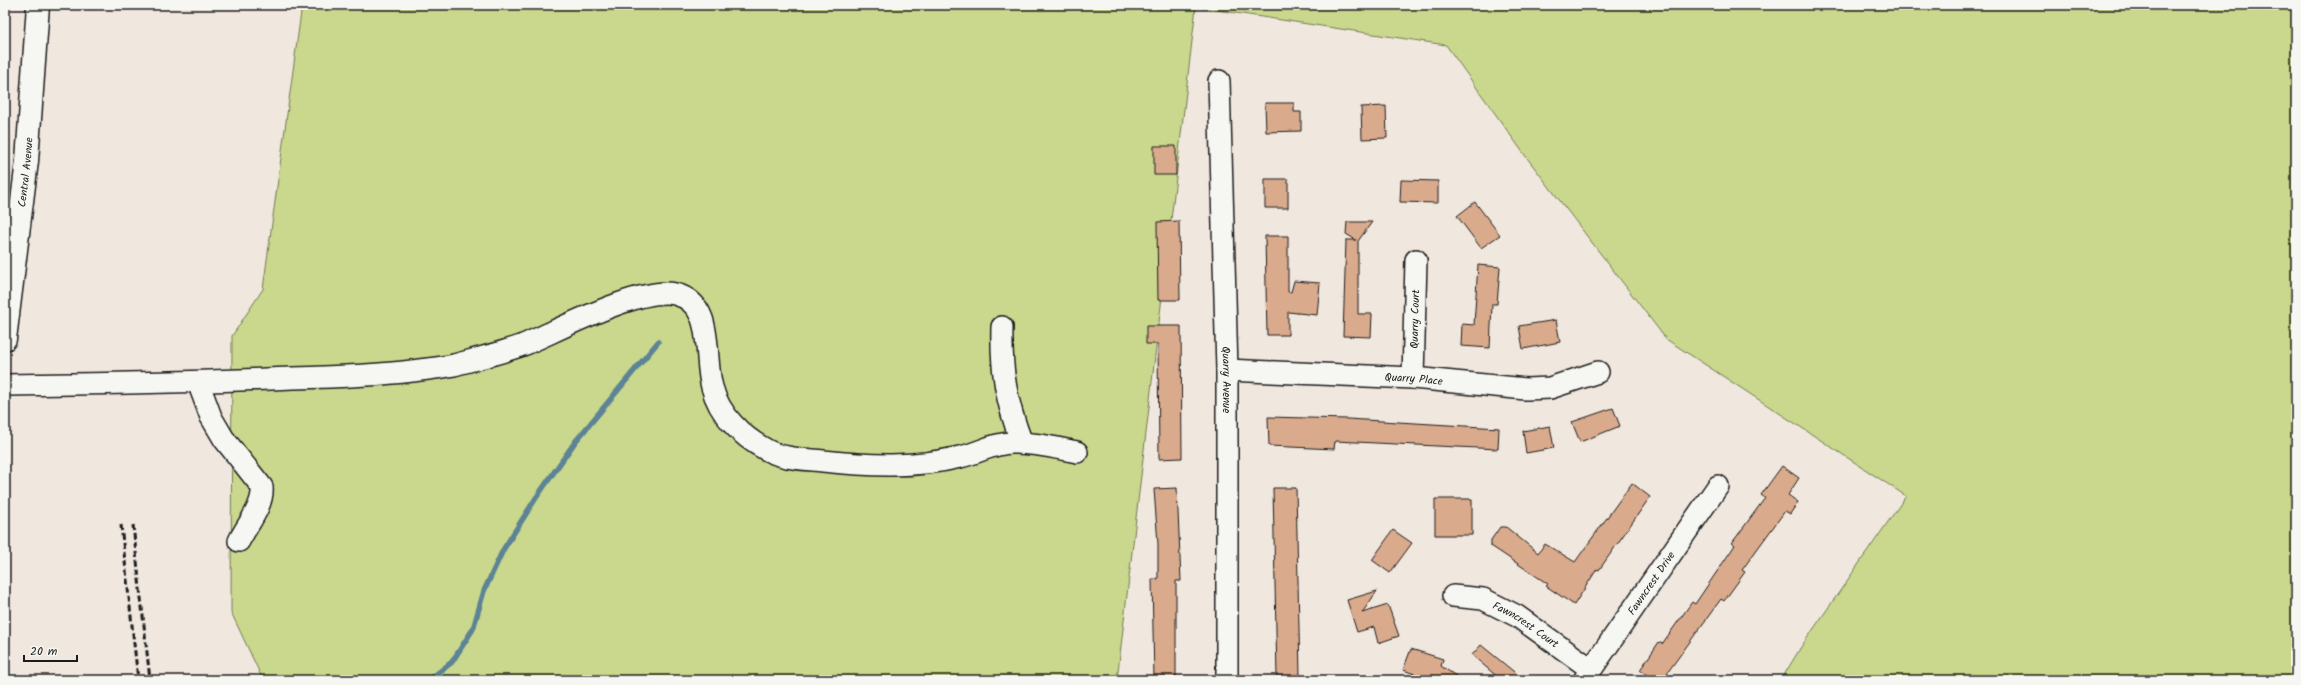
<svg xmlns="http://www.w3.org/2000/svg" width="2301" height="685" viewBox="0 0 2301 685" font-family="Kalam,sans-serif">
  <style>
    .green { fill: #c9d88c; stroke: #727a54 }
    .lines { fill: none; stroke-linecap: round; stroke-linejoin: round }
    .stream { stroke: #5c8396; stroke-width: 5.5 }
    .building { fill: #daaa8c; stroke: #1c1c1c }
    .minor-casing { stroke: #1c1c1c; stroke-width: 24 }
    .major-casing { stroke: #1c1c1c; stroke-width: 25 }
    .minor { stroke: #f6f6f2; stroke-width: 21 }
    .major { stroke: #f6f6f2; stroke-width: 22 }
    .rail { stroke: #1c1c1c; stroke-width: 3; stroke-dasharray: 6 3; stroke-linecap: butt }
    .labels { text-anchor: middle; stroke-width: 3.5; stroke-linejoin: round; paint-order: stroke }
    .street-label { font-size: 11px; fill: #1c1c1c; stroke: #f6f6f2 }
  </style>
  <rect width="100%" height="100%" fill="#f0e7de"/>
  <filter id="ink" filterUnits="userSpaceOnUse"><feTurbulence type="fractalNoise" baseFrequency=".025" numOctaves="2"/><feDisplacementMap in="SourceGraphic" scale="8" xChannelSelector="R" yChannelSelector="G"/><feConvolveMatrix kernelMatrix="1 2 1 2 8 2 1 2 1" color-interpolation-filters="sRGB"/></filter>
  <g filter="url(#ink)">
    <path class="green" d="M302 5H2296V680H1781L1801 647 1906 496 1666 339 1524 154 1446 45 1196 7 1117 680H263L231 612 232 336 263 289Z"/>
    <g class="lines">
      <path class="stream" d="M429 680 452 662 473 629 484 591 503 550 536 498 575 442 658 342"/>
    </g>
    <path class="building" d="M1265 103H1294V112H1301V131L1266 132Z
      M1386 106 1387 138 1362 139 1361 107Z
      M1154 146H1176V175H1154Z
      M1265 179H1288V208H1265Z
      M1401 180 1438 181V203L1400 202Z
      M1475 202 1500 235 1481 248 1457 216Z
      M1179 221 1180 300H1158L1157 222Z
      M1347 222H1372L1358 241V314H1372L1371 337 1343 336 1346 240H1356L1346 234Z
      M1265 236H1288V292H1291L1294 281 1320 283 1317 315 1288 312V335H1267Z
      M1478 265 1500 267 1497 304H1492L1490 348 1461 346 1462 324 1474 325Z
      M1556 320 1560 342 1523 349 1519 326Z
      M1146 326H1181L1182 458 1159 459 1158 344H1146Z
      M1613 408 1620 426 1580 442 1572 422Z
      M1268 417 1348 419 1499 428 1498 449 1335 441 1334 449 1269 446Z
      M1550 426 1554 448 1526 453 1523 431Z
      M1782 466 1799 478 1788 495 1798 502 1790 514 1785 511 1742 570 1745 572 1724 601 1721 599 1662 680H1654L1640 670 1659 642 1662 644 1692 602 1695 604 1735 545 1732 543 1765 498 1761 495Z
      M1632 483 1650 497 1599 570 1597 569 1574 605 1546 586 1548 584 1491 546V540L1500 527H1506L1538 553 1545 544 1575 562Z
      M1177 488 1181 581H1176V680H1154L1152 579H1158V544L1154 489Z
      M1273 488H1296L1300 676 1277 677Z
      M1435 499H1472V535H1435Z
      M1393 530 1412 543 1390 573 1372 560Z
      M1377 591 1362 613 1388 605 1399 636 1378 643 1374 627 1357 632 1347 600Z
      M1481 645 1524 680H1501L1472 655Z
      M1411 649 1443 659 1441 666 1462 680H1433L1403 670Z"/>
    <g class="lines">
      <defs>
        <g id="minor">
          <path id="s1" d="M1219 81 1227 370V680"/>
          <path d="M1002 327C1001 371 1006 402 1022 443"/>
          <path id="s2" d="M1227 370 1413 378 1526 389 1550 388 1598 372"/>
          <path id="s3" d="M1413 378 1416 260"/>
          <path d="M198 382 211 417 224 439 262 487C264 505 247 525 239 541"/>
          <path d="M5 385C101 384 197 382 293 378 333 377 372 376 412 371 426 369 440 368 454 365 476 359 501 353 523 345 557 331 641 286 675 294 716 304 703 356 712 387 719 414 741 436 765 449 782 459 804 459 823 461 869 466 915 468 960 457 979 453 993 443 1012 443 1033 442 1056 448 1077 452"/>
          <path id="s4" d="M1453 596 1483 599 1517 616 1591 669"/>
          <path id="s5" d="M1584 680 1718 486"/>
        </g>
        <g id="major">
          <path id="s6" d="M5 339 27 161 38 5"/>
        </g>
      </defs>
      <use href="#minor" class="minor-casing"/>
      <use href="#major" class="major-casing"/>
      <use href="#minor" class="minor"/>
      <use href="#major" class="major"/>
      <path class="rail" d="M121 525 138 680
        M133 525 150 680"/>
    </g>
  </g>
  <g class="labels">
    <g class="street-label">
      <text dy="4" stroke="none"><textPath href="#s6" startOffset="168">Central Avenue</textPath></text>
      <text dy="4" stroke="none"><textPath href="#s3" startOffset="59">Quarry Court</textPath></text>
      <text dy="4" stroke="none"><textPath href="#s2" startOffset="187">Quarry Place</textPath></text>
      <text dy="4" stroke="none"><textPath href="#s1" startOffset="299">Quarry Avenue</textPath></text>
      <text dy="4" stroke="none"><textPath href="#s5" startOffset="118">Fawncrest Drive</textPath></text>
      <text dy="4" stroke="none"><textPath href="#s4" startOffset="80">Fawncrest Court</textPath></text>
    </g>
  </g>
  <rect width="2301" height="685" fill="none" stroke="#f6f6f2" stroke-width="20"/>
  <rect x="10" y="10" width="2281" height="665" fill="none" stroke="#1c1c1c" stroke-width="1.5" filter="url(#ink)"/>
  <path d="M24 655v6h53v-6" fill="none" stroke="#1c1c1c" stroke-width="2"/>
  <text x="30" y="655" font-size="12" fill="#1c1c1c" stroke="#f6f6f2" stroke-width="3" paint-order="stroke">20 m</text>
</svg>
